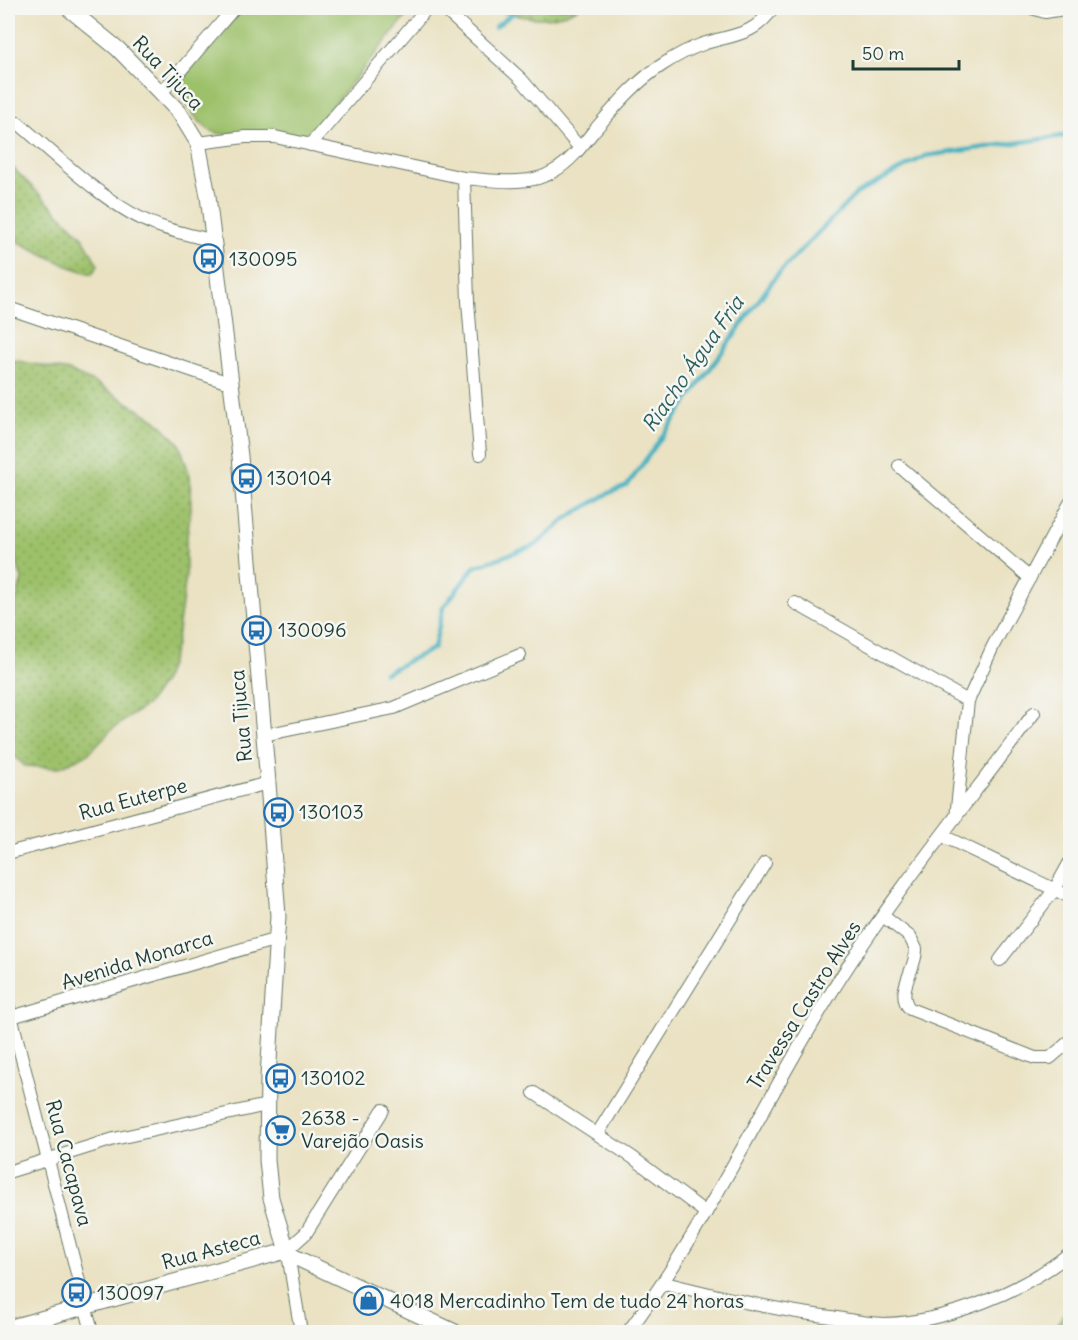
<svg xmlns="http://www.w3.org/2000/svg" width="1078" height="1340" viewBox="0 0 1078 1340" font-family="Delius,sans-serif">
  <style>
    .grass { fill: url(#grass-dots); stroke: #5e7f50; stroke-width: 1.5 }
    .green { fill: #9dc16b; stroke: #5e7f50; stroke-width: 1.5 }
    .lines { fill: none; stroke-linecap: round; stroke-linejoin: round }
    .stream { stroke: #44b1c1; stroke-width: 4.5 }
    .minor-casing { stroke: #676; stroke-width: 14 }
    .tertiary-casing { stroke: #676; stroke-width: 17 }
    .minor { stroke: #fff; stroke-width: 12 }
    .tertiary { stroke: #fff; stroke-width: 15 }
    .labels { text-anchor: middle; stroke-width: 5; stroke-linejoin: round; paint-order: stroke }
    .street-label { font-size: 20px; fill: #1f3d34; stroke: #f6f6f2 }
    .poi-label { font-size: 20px; fill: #1f3d34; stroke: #f6f6f2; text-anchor: start }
    .water-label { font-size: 21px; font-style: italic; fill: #2a605e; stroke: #f6f6f2 }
  </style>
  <defs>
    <pattern id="grass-dots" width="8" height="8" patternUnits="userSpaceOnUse" patternTransform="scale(1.5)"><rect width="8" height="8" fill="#9dc16b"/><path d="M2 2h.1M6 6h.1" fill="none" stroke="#7f9e59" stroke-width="1.8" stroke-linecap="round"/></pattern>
  </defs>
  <rect width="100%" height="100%" fill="#f6f6f2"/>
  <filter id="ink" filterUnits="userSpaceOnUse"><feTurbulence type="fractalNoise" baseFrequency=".0167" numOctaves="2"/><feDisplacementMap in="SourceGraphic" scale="12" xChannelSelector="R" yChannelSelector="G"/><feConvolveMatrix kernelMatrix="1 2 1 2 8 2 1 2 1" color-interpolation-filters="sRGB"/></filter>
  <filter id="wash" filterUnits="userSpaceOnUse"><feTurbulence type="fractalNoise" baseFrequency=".008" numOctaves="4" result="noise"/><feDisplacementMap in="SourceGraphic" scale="24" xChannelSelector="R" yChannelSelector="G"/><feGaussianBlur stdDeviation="1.35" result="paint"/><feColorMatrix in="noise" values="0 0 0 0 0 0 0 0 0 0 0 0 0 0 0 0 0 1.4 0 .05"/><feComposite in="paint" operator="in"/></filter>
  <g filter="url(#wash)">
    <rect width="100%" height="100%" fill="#eae2c3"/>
    <path class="grass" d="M502 8H579C552 22 532 20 503 12Z
      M8 163 82 236 98 265 92 274 70 267 8 237Z
      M8 359 69 371 99 385 156 420 179 443 190 476 191 509 186 543V576L176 645 166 677 148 704 111 730 88 754 58 768 25 766 8 750V632L22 579 12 548 8 547Z
      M1070 1307V1332H1050Z"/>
    <path class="green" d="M243 8H413L311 133C296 141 280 132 265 132 227 131 216 146 191 111 182 99 179 93 183 78Z"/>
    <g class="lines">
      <path class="stream" d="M495 27 520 8
        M385 673 434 648 443 608 474 567 536 545 567 518 609 493 627 486 776 276 856 194 925 156 1070 135"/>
    </g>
  </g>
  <g filter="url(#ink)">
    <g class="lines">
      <defs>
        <path id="minor" d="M443 8 521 79 580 148
          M1032 8 1045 12 1070 8
          M162 92 234 8
          M18 123C56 155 109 208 156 225 174 232 195 236 214 241
          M198 143 245 137H275L464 178C491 180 530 187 554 171 570 162 582 146 593 132 614 108 634 83 662 65 674 57 689 49 703 44 733 34 753 37 773 8
          M310 145 427 8
          M464 178 468 301 480 454
          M8 308 232 384
          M899 466 1030 578
          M795 603 968 701
          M264 735 394 708 520 655
          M956 818 968 701 993 646 1070 503
          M943 836 1070 897
          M8 853 268 783
          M883 916 910 937 916 949C917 968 894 992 910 1009L1035 1058H1050L1070 1041
          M1000 960 1055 889 1070 862
          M8 1004 92 1332
          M8 1018 277 939
          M534 1093 632 1157 706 1213
          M598 1133 765 863
          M8 1172 114 1139 267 1105
          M286 1251 306 1233 383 1110
          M288 1254 301 1332
          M665 1283C721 1297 774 1310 831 1317 849 1320 868 1324 885 1324 947 1322 1024 1291 1070 1253
          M628 1332C707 1226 762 1105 831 993 892 895 966 805 1034 713"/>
        <path id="tertiary" d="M68 8 118 49 179 112 198 143 208 196 240 456 268 783 278 916 268 1077 267 1160 271 1198 288 1254 455 1332
          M8 1328 286 1251"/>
      </defs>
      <use href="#minor" class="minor-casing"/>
      <use href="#tertiary" class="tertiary-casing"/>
      <use href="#minor" class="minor"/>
      <use href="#tertiary" class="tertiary"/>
    </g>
  </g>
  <defs>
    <symbol id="bus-ring" viewBox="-11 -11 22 22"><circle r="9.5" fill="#f6f6f2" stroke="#1f6fb2" stroke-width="1.5"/><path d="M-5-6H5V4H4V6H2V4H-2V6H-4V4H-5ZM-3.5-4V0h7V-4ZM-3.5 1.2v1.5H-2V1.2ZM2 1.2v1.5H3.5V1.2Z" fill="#1f6fb2"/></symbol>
    <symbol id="supermarket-ring" viewBox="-11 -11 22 22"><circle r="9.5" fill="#f6f6f2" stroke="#1f6fb2" stroke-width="1.5"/><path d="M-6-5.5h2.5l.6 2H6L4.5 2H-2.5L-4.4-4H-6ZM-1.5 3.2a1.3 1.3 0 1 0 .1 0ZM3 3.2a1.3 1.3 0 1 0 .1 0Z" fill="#1f6fb2"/></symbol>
    <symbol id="shop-ring" viewBox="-11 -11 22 22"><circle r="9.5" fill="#f6f6f2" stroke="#1f6fb2" stroke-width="1.5"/><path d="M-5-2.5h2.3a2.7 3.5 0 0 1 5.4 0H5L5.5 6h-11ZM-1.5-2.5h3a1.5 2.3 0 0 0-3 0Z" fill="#1f6fb2"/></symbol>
  </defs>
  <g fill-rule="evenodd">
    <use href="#bus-ring" x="192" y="242" width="33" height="33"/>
    <use href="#bus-ring" x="230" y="462" width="33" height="33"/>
    <use href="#bus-ring" x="240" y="614" width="33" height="33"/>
    <use href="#bus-ring" x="262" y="796" width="33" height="33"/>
    <use href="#bus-ring" x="264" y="1062" width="33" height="33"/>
    <use href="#supermarket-ring" x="264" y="1114" width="33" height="33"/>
    <use href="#bus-ring" x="60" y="1276" width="33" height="33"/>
    <use href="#shop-ring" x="352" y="1284" width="33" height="33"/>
  </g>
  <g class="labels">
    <g class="street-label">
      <text transform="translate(168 73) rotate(47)" y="7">Rua Tijuca</text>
      <text transform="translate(241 716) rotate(-95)" y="7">Rua Tijuca</text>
      <text transform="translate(133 799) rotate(-15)" y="7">Rua Euterpe</text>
      <text transform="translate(137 960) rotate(-17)" y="7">Avenida Monarca</text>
      <text transform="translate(804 1005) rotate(-58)" y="7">Travessa Castro Alves</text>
      <text transform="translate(69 1163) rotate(75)" y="7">Rua Cacapava</text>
      <text transform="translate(211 1250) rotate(-15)" y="7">Rua Asteca</text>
    </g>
    <g class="poi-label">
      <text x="229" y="266">130095</text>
      <text x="267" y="485">130104</text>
      <text x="278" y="637">130096</text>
      <text x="299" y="819">130103</text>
      <text x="301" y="1085">130102</text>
      <text x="301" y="1125">2638 -<tspan x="301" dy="23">Varejão Oasis</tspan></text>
      <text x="97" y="1300">130097</text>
      <text x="390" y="1308">4018 Mercadinho Tem de tudo 24 horas</text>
    </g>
    <g class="water-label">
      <text transform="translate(693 364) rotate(-55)" y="7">Riacho Água Fria</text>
    </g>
  </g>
  <rect width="1078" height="1340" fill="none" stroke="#f6f6f2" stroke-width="30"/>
  <path d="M853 60v9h106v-9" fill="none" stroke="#1f3d34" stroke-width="3"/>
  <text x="862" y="60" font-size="18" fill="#1f3d34" stroke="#f6f6f2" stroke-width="4.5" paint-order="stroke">50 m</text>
</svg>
